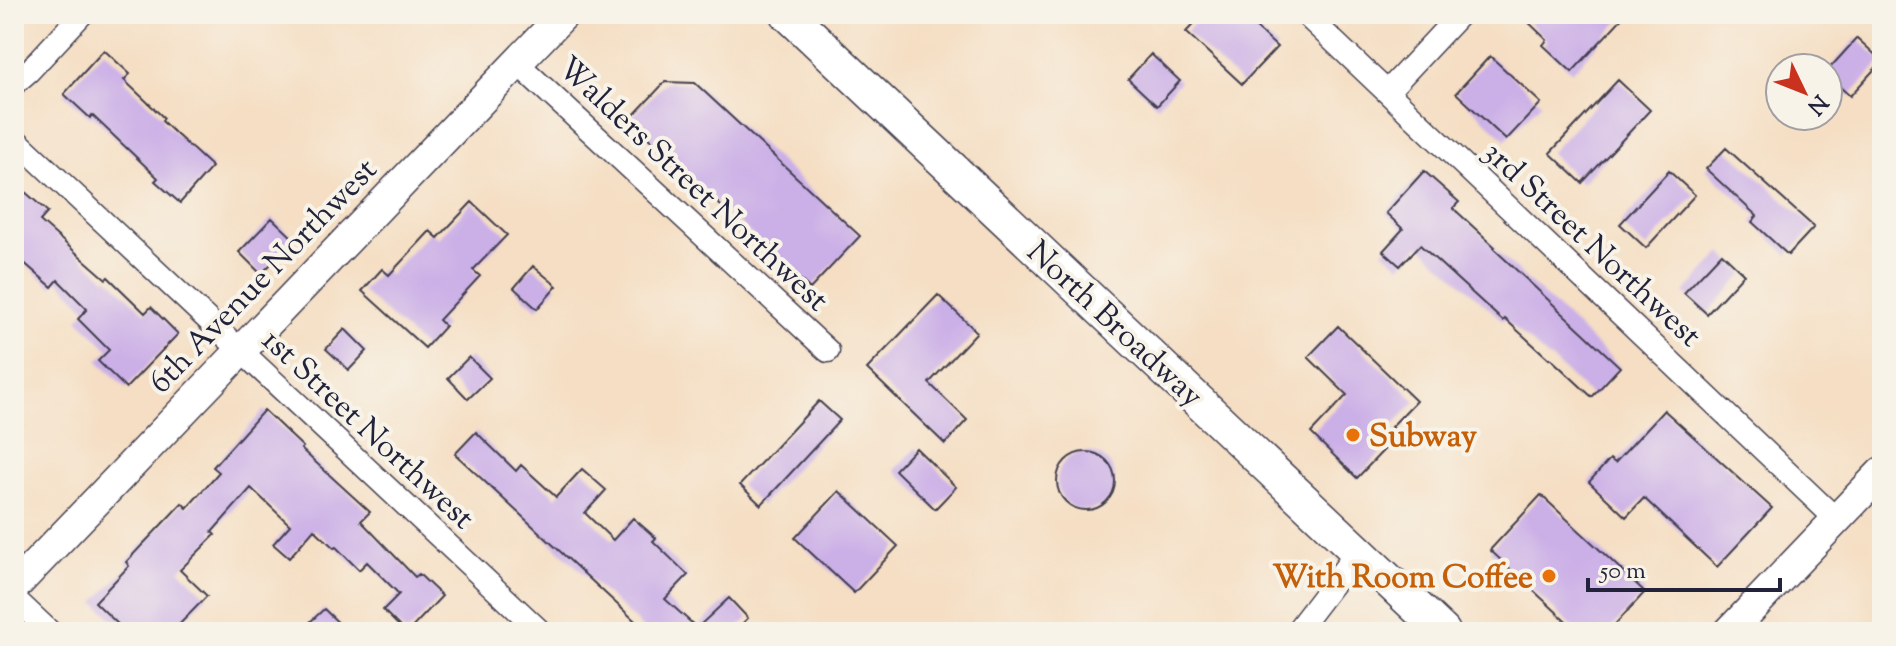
<svg xmlns="http://www.w3.org/2000/svg" width="1896" height="646" viewBox="0 0 1896 646" font-family="'Sorts Mill Goudy',serif">
  <style>
    .building { fill: #cbafe7 }
    .lines { fill: none; stroke-linecap: round; stroke-linejoin: round }
    .street-casing { stroke: #423e4f; stroke-width: 25 }
    .secondary-casing { stroke: #423e4f; stroke-width: 33 }
    .primary-casing { stroke: #423e4f; stroke-width: 37 }
    .street { stroke: #fff; stroke-width: 22 }
    .secondary { stroke: #fff; stroke-width: 30 }
    .primary { stroke: #fff; stroke-width: 34 }
    .food-dot { fill: #e8710a; stroke: #f7f3e8; stroke-width: 3 }
    .labels { text-anchor: middle; stroke-width: 8; stroke-linejoin: round; paint-order: stroke }
    .street-label { font-size: 32px; fill: #22223b; stroke: #f7f3e8 }
    .food-label { font-size: 32px; font-weight: bold; fill: #c56008; stroke: #f7f3e8; text-anchor: start }
  </style>
  <rect width="100%" height="100%" fill="#f7f3e8"/>
  <filter id="ink" filterUnits="userSpaceOnUse"><feTurbulence type="fractalNoise" baseFrequency=".0125" numOctaves="2"/><feDisplacementMap in="SourceGraphic" scale="16" xChannelSelector="R" yChannelSelector="G"/><feConvolveMatrix kernelMatrix="1 2 1 2 8 2 1 2 1" color-interpolation-filters="sRGB"/></filter>
  <filter id="wash" filterUnits="userSpaceOnUse"><feTurbulence type="fractalNoise" baseFrequency=".006" numOctaves="4" result="noise"/><feDisplacementMap in="SourceGraphic" scale="32" xChannelSelector="R" yChannelSelector="G"/><feGaussianBlur stdDeviation="1.8" result="paint"/><feColorMatrix in="noise" values="0 0 0 0 0 0 0 0 0 0 0 0 0 0 0 0 0 1.4 0 .05"/><feComposite in="paint" operator="in"/></filter>
  <g filter="url(#wash)">
    <rect width="100%" height="100%" fill="#f5dec3"/>
    <g id="blocks">
      <path class="building" d="M1203 14H1241L1277 47 1242 84 1186 32Z
        M1520 14H1626L1572 72 1543 45 1547 40Z
        M1857 38 1882 61 1850 96 1828 76V70Z
        M104 50 130 74 124 80 164 118 162 121 212 167 180 203 155 181 158 178 92 115 90 118 64 94Z
        M1151 54 1180 81 1157 106 1128 79Z
        M1490 56 1541 103 1506 140 1456 93Z
        M1618 80 1650 110 1582 183 1550 153Z
        M665 82 695 83 860 236 810 289 629 120Z
        M1726 148 1814 227 1788 255 1752 222 1757 216 1706 169Z
        M1424 171 1459 202 1453 208 1495 247 1494 249 1620 367 1592 397 1550 358 1549 359 1505 319 1503 321 1420 245 1400 266 1383 251 1403 229 1386 213Z
        M1669 171 1695 195 1646 248 1620 224Z
        M24 191 48 212 40 221 106 279 108 277 145 313 151 307 178 334 126 388 98 361 109 350 78 319 87 309 58 280 52 287 14 254V202Z
        M472 202 507 235 473 270 480 276 439 320 445 326 425 348 362 291 382 269 389 275 430 231 438 238Z
        M272 218 295 240 261 274 239 252Z
        M1722 253 1744 274 1707 314 1684 293Z
        M533 266 557 286 537 309 514 288Z
        M938 295 977 332 929 383 967 420 945 444 867 369Z
        M1338 326 1416 401 1391 427 1399 434 1357 478 1311 433 1347 395 1308 357Z
        M345 329 367 351 349 370 326 349Z
        M469 357 490 378 468 399 448 378Z
        M819 401 840 420 761 505 740 485Z
        M264 410 303 447 301 449 370 512 361 521 415 577 419 574 442 596 408 632H405L383 610 399 594 367 562 359 570 336 547 334 548 314 529 289 558 273 544 290 525 251 488 212 532 215 535 180 570 207 596 172 632H126L95 602 129 566 126 562 182 503 187 508 219 472 213 467Z
        M1664 410 1772 508 1717 567 1644 498 1626 517 1589 482 1610 459 1615 463Z
        M476 432 516 471 521 465 556 497 582 469 606 490 585 513 613 540 633 518 656 538 653 541 688 575 665 599 697 628 729 598 748 618 734 632H647L455 454Z
        M916 448 956 487 935 509 895 470Z
        M1057 481a29 29 0 1 1 58 0a29 29 0 1 1-58 0Z
        M839 491 898 546 854 593 795 538Z
        M1541 495 1645 592 1608 632H1578L1490 550Z
        M324 609 348 632H320L310 622Z"/>
    </g>
  </g>
  <g filter="url(#ink)">
    <use href="#blocks" fill-opacity="0" stroke="#423e4f" stroke-width="2"/>
    <g class="lines">
      <defs>
        <path id="street" d="M1305 14 1836 519
          M517 63 828 351
          M14 84 29 71 82 14
          M1387 92 1460 14
          M14 138 541 632
          M14 598 50 632
          M1296 632 1358 551"/>
        <path id="secondary" d="M14 587 564 14
          M1729 632 1882 472"/>
        <path id="primary" d="M788 14 1443 632"/>
      </defs>
      <use href="#street" class="street-casing"/>
      <use href="#secondary" class="secondary-casing"/>
      <use href="#primary" class="primary-casing"/>
      <use href="#street" class="street"/>
      <use href="#secondary" class="secondary"/>
      <use href="#primary" class="primary"/>
    </g>
  </g>
  <g class="food-dot">
    <circle cx="1353" cy="435" r="8"/>
    <circle cx="1549" cy="576" r="8"/>
  </g>
  <g class="labels">
    <g class="street-label">
      <text transform="translate(694 183) rotate(43)" y="11">Walders Street Northwest</text>
      <text transform="translate(1593 243) rotate(43)" y="11">3rd Street Northwest</text>
      <text transform="translate(262 275) rotate(-46)" y="11">6th Avenue Northwest</text>
      <text transform="translate(1116 323) rotate(43)" y="11">North Broadway</text>
      <text transform="translate(369 428) rotate(43)" y="11">1st Street Northwest</text>
    </g>
    <g class="food-label">
      <text x="1369" y="446">Subway</text>
      <text x="1533" y="587" text-anchor="end">With Room Coffee</text>
    </g>
  </g>
  <rect width="1896" height="646" fill="none" stroke="#f7f3e8" stroke-width="48"/>
  <g transform="translate(1804 92) rotate(133)"><circle r="38" fill="#f7f3e8" stroke="#a29fa3" stroke-width="2"/>
  <path d="M0-6L14 30L0 20L-14 30Z" fill="#c8321e"/>
  <text y="-12" font-size="22" font-weight="bold" text-anchor="middle" fill="#22223b">N</text>
  </g>
  <path d="M1588 578v12h192v-12" fill="none" stroke="#22223b" stroke-width="4"/>
  <text x="1600" y="578" font-size="24" fill="#22223b" stroke="#f7f3e8" stroke-width="6" paint-order="stroke">50 m</text>
</svg>
